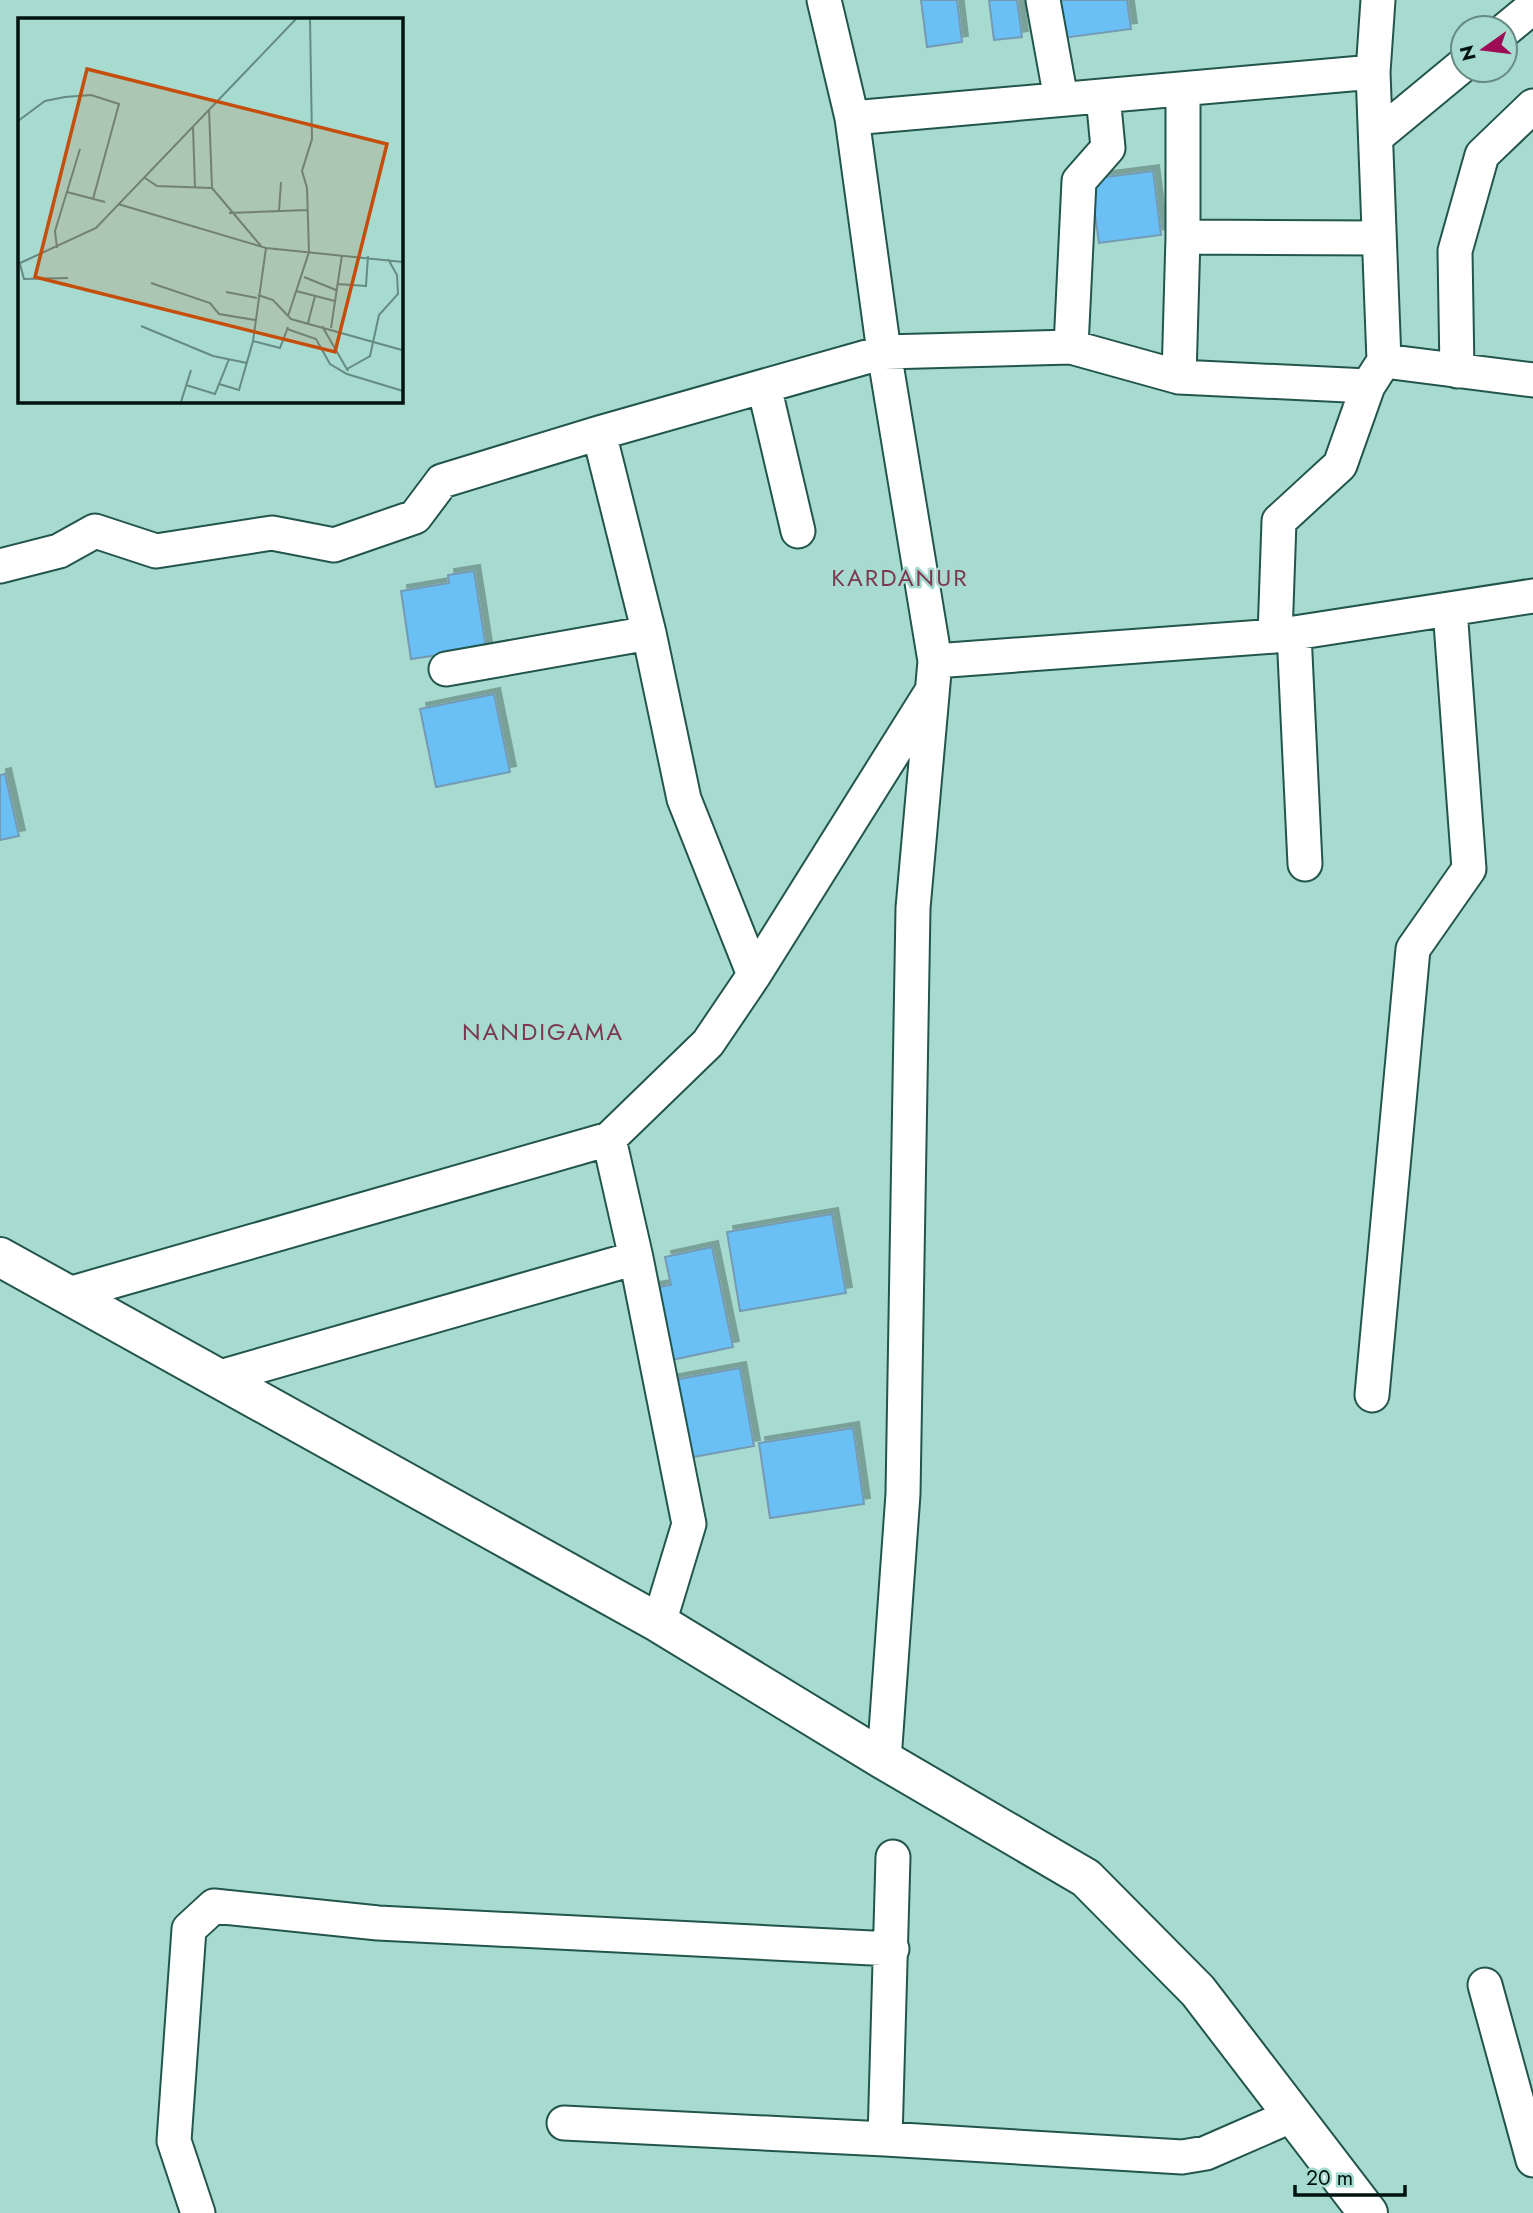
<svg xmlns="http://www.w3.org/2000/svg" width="1533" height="2213" viewBox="0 0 1533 2213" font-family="Jost,sans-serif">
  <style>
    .building { fill: #6bbff5; stroke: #749ab4; stroke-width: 2; filter: url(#shadow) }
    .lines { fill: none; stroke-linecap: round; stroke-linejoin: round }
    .minor-casing { stroke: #22554b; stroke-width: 37 }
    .secondary-casing { stroke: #22554b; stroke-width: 42 }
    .minor { stroke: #fff; stroke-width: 33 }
    .secondary { stroke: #fff; stroke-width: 38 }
    .labels { text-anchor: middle; stroke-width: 5; stroke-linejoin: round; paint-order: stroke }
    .quarter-label { font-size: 24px; letter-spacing: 2px; fill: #7d3851; stroke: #a7dbcf }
    .inset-road { fill: none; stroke: #658b82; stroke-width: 2 }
    .view { fill: #c54e0c; fill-opacity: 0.15; stroke: #c54e0c; stroke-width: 3.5 }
    .inset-edge { fill: none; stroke: #01130f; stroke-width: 3.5 }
  </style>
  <defs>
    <filter id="shadow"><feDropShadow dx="6" dy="-6" stdDeviation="0" flood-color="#0004"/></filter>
  </defs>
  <rect width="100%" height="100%" fill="#a7dbcf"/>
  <path class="building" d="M921 0H957L962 42 927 47Z
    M989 0H1017L1022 37 994 40Z
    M1058 0H1127L1131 29 1063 38Z
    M1153 171 1161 235 1099 243 1090 179Z
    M474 571 486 648 411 659 401 591 449 583 448 575Z
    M494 694 510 772 436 787 420 709Z
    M5 774 19 836 0 840V775Z
    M832 1214 846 1293 740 1311 727 1232Z
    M712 1247 733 1347 662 1362 647 1289 671 1285 665 1257Z
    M740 1368 754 1446 682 1459 668 1381Z
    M853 1428 864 1504 770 1518 759 1443Z"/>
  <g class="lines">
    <defs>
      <path id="minor" d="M824 0 852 118 884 352 935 661 913 908 903 1494 884 1760
        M1043 0 1061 99
        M1505 30 1533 7
        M852 118 1373 72
        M1376 137 1463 65
        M1183 237 1379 238
        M1071 347 1079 181 1108 148 1103 96
        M1384 361 1533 380
        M1457 371 1455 251 1482 155 1533 106
        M1179 377 1183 237V89
        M764 386 798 531
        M599 433 649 633 684 799 754 975
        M0 566 59 551 95 531 156 551 272 533 334 545 415 517 442 481 599 433 884 352 1071 347 1179 377 1368 386
        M1294 633 1305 864
        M1275 636 1279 521 1340 465 1368 386 1384 361 1373 72 1378 0
        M935 661 1275 636 1533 596
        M446 669 649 633
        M609 1139 636 1258 689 1524 659 1623
        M65 1295 609 1139 708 1043 754 975 930 694
        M220 1377 636 1258
        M1372 1395 1413 949 1469 869 1450 609
        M1485 1985 1533 2160
        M564 2123 885 2139 1182 2157 1206 2153 1293 2115
        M885 2139 893 1857
        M198 2213 174 2141 189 1929 214 1906 378 1923 892 1949"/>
      <path id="secondary" d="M0 1257 659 1623 884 1760 1086 1878 1198 1991 1368 2213"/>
    </defs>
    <use href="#minor" class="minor-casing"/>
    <use href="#secondary" class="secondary-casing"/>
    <use href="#minor" class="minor"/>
    <use href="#secondary" class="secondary"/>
  </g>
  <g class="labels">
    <g class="quarter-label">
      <text x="900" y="586">KARDANUR</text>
      <text x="543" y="1040">NANDIGAMA</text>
    </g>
  </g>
  <g transform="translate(18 18)">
    <rect width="385" height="385" fill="#a7dbcf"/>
    <path class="inset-road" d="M191 91 194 170 243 228M0 103 27 83 47 79 73 77 101 86 75 181M175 109 177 170M127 160 139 168 194 170M49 174 87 184M100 186 248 230 385 244M261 193 263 164M211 195 290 192M39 230 37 213 62 131M0 246 78 210 278 1M2 246 6 261 50 260M286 259 318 272M133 265 192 285 201 296 237 302M319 266 348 268 350 238M278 273 317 283M208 274 239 280M240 277 255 282 273 301 384 332M270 298 291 234 289 170 284 153 294 121 292 1M290 305 297 278M123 308 195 338 229 345M304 308 330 353M313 310 324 237M269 311 298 321 312 346 329 356 385 373M235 323 262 330 270 309M329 351 352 338 361 297 380 276 379 257 370 241M201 366 221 372 235 323 248 230M168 367 197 376 211 341M163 384 173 352"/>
    <path class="view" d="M69 51 369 126 317 334 17 259Z"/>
    <rect width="385" height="385" class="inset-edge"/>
  </g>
  <g transform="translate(1484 49) rotate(256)"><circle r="33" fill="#a7dbcf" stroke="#658b82" stroke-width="2"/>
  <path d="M0-5L12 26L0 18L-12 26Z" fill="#9d0a55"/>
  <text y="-10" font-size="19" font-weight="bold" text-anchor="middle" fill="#01130f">N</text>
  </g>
  <path d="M1295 2185v10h110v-10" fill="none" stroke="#01130f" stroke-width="3.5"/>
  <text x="1306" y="2185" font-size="21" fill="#01130f" stroke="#a7dbcf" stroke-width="5" paint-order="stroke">20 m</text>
</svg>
